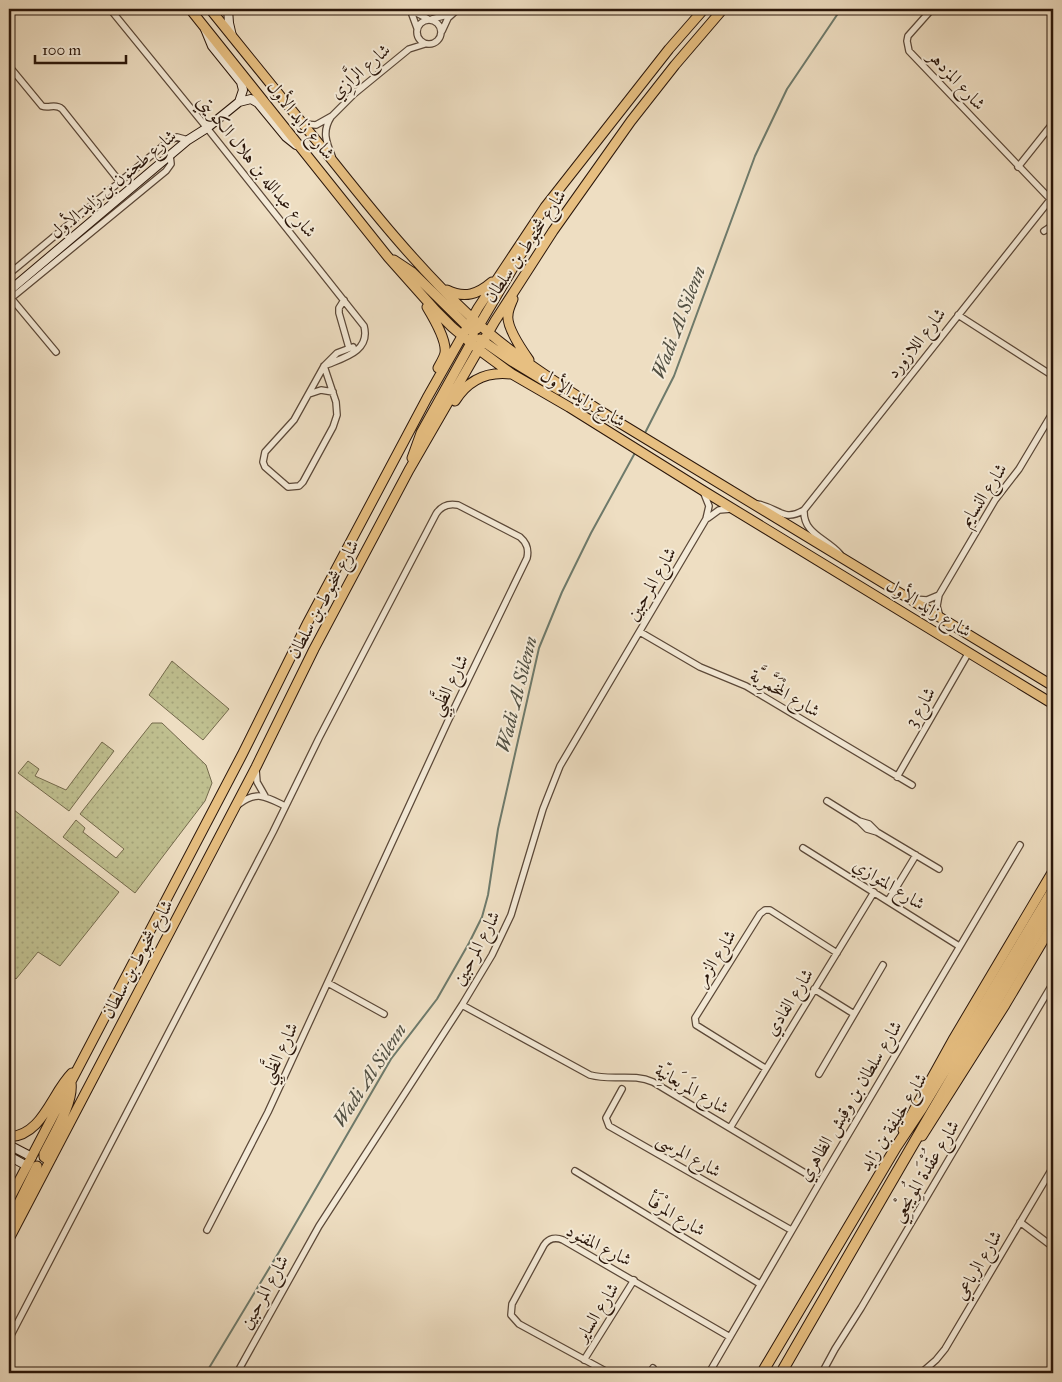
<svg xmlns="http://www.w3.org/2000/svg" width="1062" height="1382" viewBox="0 0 1062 1382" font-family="'IM FELL Great Primer',Amiri,serif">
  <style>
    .grass { fill: url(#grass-dots); stroke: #746a4c }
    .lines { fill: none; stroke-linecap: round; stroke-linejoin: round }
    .stream { stroke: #6e7a6b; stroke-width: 2 }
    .street-casing { stroke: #5b4838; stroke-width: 8 }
    .secondary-casing { stroke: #2a160a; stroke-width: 10 }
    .primary-casing { stroke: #2a160a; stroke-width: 11 }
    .highway-casing { stroke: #2a160a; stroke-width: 12 }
    .street { stroke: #f4ead7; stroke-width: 5.5 }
    .secondary { stroke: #f4ead7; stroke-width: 8 }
    .primary { stroke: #e7bf81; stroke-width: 9 }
    .highway { stroke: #e7bf81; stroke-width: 10 }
    .labels { text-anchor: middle; stroke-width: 4; stroke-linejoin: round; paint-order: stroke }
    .street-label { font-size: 18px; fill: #2a160a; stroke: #f4ead7 }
    .water-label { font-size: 19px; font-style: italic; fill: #525043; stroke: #f4ead7 }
  </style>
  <defs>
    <pattern id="grass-dots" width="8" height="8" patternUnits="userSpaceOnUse" patternTransform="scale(1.25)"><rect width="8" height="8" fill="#bfbf8f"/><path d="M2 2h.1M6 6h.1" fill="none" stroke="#a4a37a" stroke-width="1.8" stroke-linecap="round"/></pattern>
  </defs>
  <rect width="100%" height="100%" fill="#eedec2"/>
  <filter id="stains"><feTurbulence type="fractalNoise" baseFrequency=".004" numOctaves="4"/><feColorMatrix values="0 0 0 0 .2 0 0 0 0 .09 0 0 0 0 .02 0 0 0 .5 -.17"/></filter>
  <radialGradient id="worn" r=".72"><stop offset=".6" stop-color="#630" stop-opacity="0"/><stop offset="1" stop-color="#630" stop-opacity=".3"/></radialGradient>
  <path class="grass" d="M172 661 229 709 203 740 149 695Z
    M152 723H162L206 765 212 783 205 801 135 893 63 837 76 820 85 828 83 832 116 858 124 849 80 814Z
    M102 742 114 751 69 811 18 773 28 761 39 769 35 776 66 790Z
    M9 806 119 892 60 966 38 952 16 979 9 973Z"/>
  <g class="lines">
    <path class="stream" d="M645 433 674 376 755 156 787 89 841 9
      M206 1373 279 1252 391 1059 437 999 469 943 482 917 488 895 498 829 539 648 562 592 591 533 636 451"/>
    <defs>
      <path id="street" d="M110 9 207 128 364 326C371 352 342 358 324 366
        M410 9 417 28
        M932 9 908 36 907 41 909 51 1053 202
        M411 10 428 19
        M432 19 451 14
        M417 32a12 12 0 1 1 24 0a12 12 0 1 1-24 0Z
        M442 31 448 18 458 9
        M9 66 42 106C49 109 55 103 62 109L120 182
        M331 117C322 131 326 142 332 156
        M304 124 316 125 332 116 354 94 409 49 425 44
        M1018 167 1053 123
        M1044 231 1053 225
        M9 274 170 140 177 137 188 140
        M11 298 56 352
        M9 300 166 171 171 164 170 155
        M344 300 339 308V313L349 348
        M958 315 1053 376
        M324 366 336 402 337 415 333 427 303 482 299 486 288 487 265 467 263 462 265 452 294 420Z
        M324 366 337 353 353 347
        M309 394 321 390 333 392
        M757 504C778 507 783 523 804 510L1053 196
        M804 510C803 534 826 538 840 554
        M708 518 719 510 731 509
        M912 599 927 600 939 595
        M940 617 937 606 939 595 995 500 1019 469 1053 412
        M640 632 700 667 746 686 912 785
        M256 770 257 782 265 796
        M897 777 969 652
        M827 801 859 821 867 829 877 832
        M239 804C257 790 267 797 285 806
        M859 821 869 824 877 832 939 869
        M803 848 959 946
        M888 901 916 855
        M328 983 384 1014
        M814 989 854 1014
        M462 1005 590 1075C612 1081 633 1073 653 1082L820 1182
        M765 1068 696 1025 695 1018 760 914 765 910H770L837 953
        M819 1074 883 965
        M622 1089 606 1118 609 1126 791 1230
        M730 1128 874 892
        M575 1171 760 1284
        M1020 1222 1053 1247
        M9 1339 273 832 319 738 436 514C441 506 448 503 458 505L520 537C527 543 529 549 527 558L448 721 268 1112 207 1230
        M584 1360 634 1280
        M237 1373 319 1226 462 1005 492 955 511 915 543 809 560 766 706 519 709 506 703 491
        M609 1373 519 1324 511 1315 512 1304 544 1245C549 1238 556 1237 563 1240L730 1337
        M650 1373 653 1368
        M709 1373 820 1182 1020 845
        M822 1373 835 1349 861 1308 1053 983
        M921 1373 936 1360 945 1349 1053 1167"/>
      <path id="secondary" d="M228 9 229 23 232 36
        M205 29 212 46 241 82 243 90 239 102
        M9 291 188 140 207 128 239 102 251 99 258 103 286 137 296 145
        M9 1145 32 1157
        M9 1156 27 1166"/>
      <path id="primary" d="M190 9 388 257 436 311 452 327 478 349 512 374 569 407 702 490 1053 704
        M210 9C248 56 286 103 324 150 370 208 417 267 472 318 513 356 563 387 610 417L1053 686
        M394 260 412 272 471 330
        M447 290C465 299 478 294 492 282
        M513 299C511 304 508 310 508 315 506 327 522 350 529 360
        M427 307C433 317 447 340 445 353 444 358 440 364 438 368
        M477 329 530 239
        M480 339 513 362 559 390
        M455 401C468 380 486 371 511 374
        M412 458 421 433 471 343 474 331 472 319
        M903 1130 954 1038 1053 871
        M922 1136 1005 1005 1053 924
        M9 1137C43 1135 51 1094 72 1073
        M52 1157 47 1159 44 1157V1154C53 1135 74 1103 71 1083
        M9 1200 243 753 308 622 427 398 478 308 545 207 669 49 704 9
        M9 1223 37 1166
        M9 1239 256 767 314 649 409 470 495 321 553 231 631 121 675 65 723 9"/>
      <path id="highway" d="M762 1373 896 1147 922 1108 1053 890
        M781 1373C871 1217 960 1061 1053 907"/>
    </defs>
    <use href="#street" class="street-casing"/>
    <use href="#secondary" class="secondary-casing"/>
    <use href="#primary" class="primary-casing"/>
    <use href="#highway" class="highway-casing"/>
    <use href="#street" class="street"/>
    <use href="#secondary" class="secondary"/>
    <use href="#primary" class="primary"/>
    <use href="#highway" class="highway"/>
  </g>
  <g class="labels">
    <g class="street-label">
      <text transform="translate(360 71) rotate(-41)" y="6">شارع الرَّازِي</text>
      <text transform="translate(957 80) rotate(47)" y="6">شارع المزدهر</text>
      <text transform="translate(301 120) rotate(51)" y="6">شارع زايد الأول</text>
      <text transform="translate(257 166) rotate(51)" y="6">شارع عبدالله بن هلال الكويتي</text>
      <text transform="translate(113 184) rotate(-40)" y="6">شارع طحنون بن زايد الأول</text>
      <text transform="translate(525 246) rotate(-56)" y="6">شارع شخبوط بن سلطان</text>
      <text transform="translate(916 343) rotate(-52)" y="6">شارع اللازورد</text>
      <text transform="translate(583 398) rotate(31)" y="6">شارع زايد الأول</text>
      <text transform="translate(983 495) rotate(-57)" y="6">شارع النسايم</text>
      <text transform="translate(651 584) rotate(-60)" y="6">شارع المرحبين</text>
      <text transform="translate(323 599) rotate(-62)" y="6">شارع شخبوط بن سلطان</text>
      <text transform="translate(929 608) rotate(31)" y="6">شارع زايد الأول</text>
      <text transform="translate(449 685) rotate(-64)" y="6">شارع الظَّبِي</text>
      <text transform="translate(785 693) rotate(30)" y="6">شارع المْخَمَّرِيَّة</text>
      <text transform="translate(920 707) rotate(-60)" y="6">شارع 3</text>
      <text transform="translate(889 884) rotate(32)" y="6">شارع المتوازي</text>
      <text transform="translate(476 948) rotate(-62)" y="6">شارع المرحبين</text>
      <text transform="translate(715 958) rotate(-58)" y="6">شارع الزمر</text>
      <text transform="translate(137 959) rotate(-62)" y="6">شارع شخبوط بن سلطان</text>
      <text transform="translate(789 1002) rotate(-58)" y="6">شارع الفادي</text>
      <text transform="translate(279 1053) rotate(-65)" y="6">شارع الظَّبِي</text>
      <text transform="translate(692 1089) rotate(30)" y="6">شارع المَربَعانِيّة</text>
      <text transform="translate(850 1101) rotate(-59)" y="6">شارع سلطان بن وقيش الظاهري</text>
      <text transform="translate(893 1122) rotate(-58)" y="6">شارع خليفة بن زايد</text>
      <text transform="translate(689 1155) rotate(30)" y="6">شارع المرسى</text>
      <text transform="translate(925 1171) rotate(-59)" y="6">شارع عُقْدَة المُوِيجْعِي</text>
      <text transform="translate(676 1215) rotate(31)" y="6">شارع المرْفَأ</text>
      <text transform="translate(599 1245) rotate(27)" y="6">شارع المفنود</text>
      <text transform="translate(978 1265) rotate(-60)" y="6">شارع الرباعي</text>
      <text transform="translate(264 1292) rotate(-61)" y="6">شارع المرحبين</text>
      <text transform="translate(597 1312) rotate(-58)" y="6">شارع الساير</text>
    </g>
    <g class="water-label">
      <text transform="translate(678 322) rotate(-69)" y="7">Wadi Al Silenn</text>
      <text transform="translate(516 694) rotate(-76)" y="7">Wadi Al Silenn</text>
      <text transform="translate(369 1075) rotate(-57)" y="7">Wadi Al Silenn</text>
    </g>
  </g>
  <rect width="1062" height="1382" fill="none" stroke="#eedec2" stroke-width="30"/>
  <rect x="10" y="10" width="1042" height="1362" fill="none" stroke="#2a160a" stroke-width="2.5"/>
  <rect x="15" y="15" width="1032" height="1352" fill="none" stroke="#2a160a"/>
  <path d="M35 55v8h91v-8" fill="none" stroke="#2a160a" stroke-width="2.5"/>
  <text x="42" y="55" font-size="15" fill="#2a160a" stroke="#f4ead7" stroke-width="4" paint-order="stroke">100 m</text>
  <rect width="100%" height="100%" filter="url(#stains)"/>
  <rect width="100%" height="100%" fill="url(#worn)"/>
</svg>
